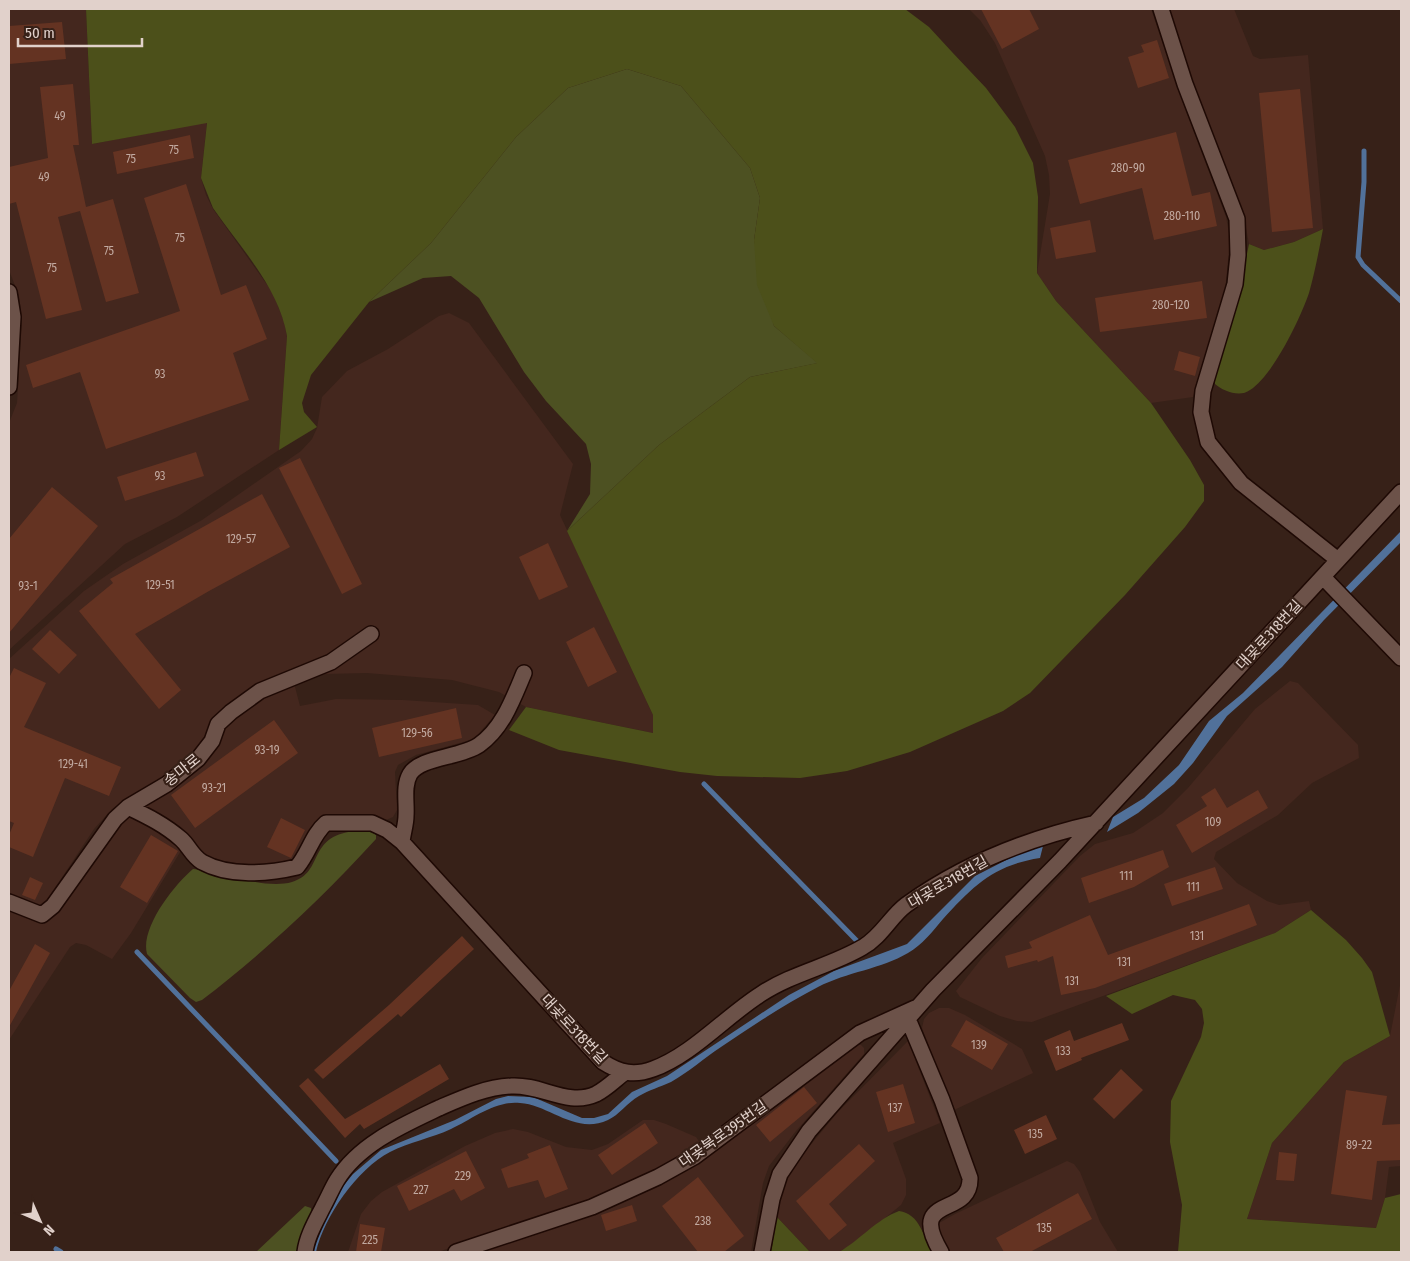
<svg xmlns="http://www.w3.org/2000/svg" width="1410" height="1261" viewBox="0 0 1410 1261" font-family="'Fira Sans Condensed','Noto Sans KR',sans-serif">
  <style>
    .built { fill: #44271e }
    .green { fill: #4d5122 }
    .forest { fill: #4c501a }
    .water { fill: #51719a }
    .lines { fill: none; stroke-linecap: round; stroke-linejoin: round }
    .stream { stroke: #51719a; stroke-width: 5 }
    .building { fill: #643322 }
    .minor-casing { stroke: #1e0904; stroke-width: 18 }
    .minor { stroke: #6c5249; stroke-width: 15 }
    .labels { text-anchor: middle; stroke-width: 4.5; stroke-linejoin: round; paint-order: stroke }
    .number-label { font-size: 12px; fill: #c2aaa1 }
    .street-label { font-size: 15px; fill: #e1d1cb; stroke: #372118 }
  </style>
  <rect width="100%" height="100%" fill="#372118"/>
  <path class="built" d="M9 9H86L92 144 207 122 201 178 206 195 213 209 273 293 284 321 287 336 279 450 177 517 125 544 9 650V423L17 403 22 319 19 296 9 270Z
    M969 9H1151L1186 111 1226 217 1230 239 1225 291 1193 397 1151 403 1056 301 1037 273 1050 194 1049 175 1045 156 995 43 980 20Z
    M1166 9H1234L1253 56 1260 59 1308 55 1323 229 1294 242 1264 250 1249 244 1245 222Z
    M449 313 469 323 573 464 560 515 653 715V733L526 707 499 692 452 680 367 673 326 674 294 683 300 706 336 699 403 700 478 705 495 715 474 739 416 755 398 765 395 772 397 810 393 817 386 820 340 815 323 816 313 825 294 861 276 866 223 862 204 855 195 848 179 826 128 799 112 809 94 829 47 900 40 906 9 896V659L84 591 123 564 202 520 301 451 312 439 317 428 322 397 347 371 388 349 439 316Z
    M1290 681 1298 683 1358 745 1359 758 1312 783 1278 815 1216 852 1214 859 1237 883 1267 901 1279 905 1309 901 1311 910 1275 933 1032 1022 1017 1021 1000 1016 960 997 956 991 982 958 1080 856 1095 844 1133 833 1163 813 1188 788 1255 709Z
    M126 815 150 825 182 849 131 933 112 959 86 945 76 943 70 947 9 1040V908L39 920Z
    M1401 980V1166L1389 1167 1385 1198 1376 1228 1247 1219 1272 1143 1344 1062 1390 1036Z
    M939 1008H949L965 1015 1022 1049 1033 1073 954 1110 922 1028 924 1019 929 1013Z
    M908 1041 940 1123 893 1143 906 1179V1195L901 1205 890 1214 855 1243 839 1252H810L777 1217 781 1195 788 1178 803 1154 838 1112Z
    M853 1045H861L864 1048V1054L796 1131 769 1166 763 1183 751 1252H474L541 1232 633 1198 661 1185 689 1169Z
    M643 1120H654L666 1124 696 1137 700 1143 637 1180 575 1206 438 1252H348L361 1214 371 1201 382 1192 465 1146 495 1133 513 1129 528 1132 566 1147 592 1150 608 1144Z
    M1067 1161 1074 1164 1080 1172 1100 1222 1118 1252H932L923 1232 955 1214Z"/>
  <path class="green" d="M627 69 681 86 750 168 760 198 754 240 774 326 818 363 750 377 659 445 567 531 590 494 591 464 586 444 546 401 524 372 479 298 451 276 423 278 369 302 431 243 516 137 568 88Z
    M354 831H371L376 835V839C323 897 265 952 202 1000L196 1002 190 998 147 954C140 928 174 885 193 869 221 871 263 890 292 882 325 872 306 837 354 831Z
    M305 1206 311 1208 312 1213 298 1252H256Z"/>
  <path class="forest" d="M86 9H905L929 27 952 52 986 88 1015 127 1033 163 1038 197 1037 273 1056 301 1151 403 1190 460 1204 485V501L1185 527 1125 595 1030 693 1003 711 910 752 847 771 800 778 717 776 680 772 559 750 509 730 526 707 653 733V715L567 531 659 445 750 377 817 363 774 326 757 285 754 240 760 198 750 168 681 86 627 69 568 88 516 137 431 243 369 302 311 375 302 403 304 412 317 427 279 450 287 336C279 288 240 247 213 208L201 178 207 123 92 144Z
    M1323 229C1319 250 1315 272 1309 293 1300 319 1274 374 1250 390 1240 398 1223 391 1215 384V375L1235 313 1249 244 1264 250 1294 242Z
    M1311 910 1346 940 1362 958 1372 972 1390 1036 1344 1062 1272 1143 1247 1219 1376 1228 1385 1198 1401 1194V1252H1178L1182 1205 1170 1142 1171 1101 1201 1037 1204 1023 1202 1009 1195 1000 1173 995 1132 1014 1106 996 1275 933Z
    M899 1211C920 1214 923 1236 932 1252H839C860 1240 877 1219 899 1211Z
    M777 1217 810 1252H771Z"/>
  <path class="water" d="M1401 531V542L1324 620 1282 667 1227 716 1193 763 1174 784 1138 813 1107 832 1113 817 1144 798 1179 765 1209 721 1243 693Z
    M1043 846 1040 858C994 865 973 886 943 919 933 931 922 945 908 953 881 969 847 972 818 987 785 1004 752 1026 721 1047 704 1058 689 1072 671 1082 660 1087 649 1090 639 1096 627 1103 619 1115 608 1120 575 1135 550 1105 520 1103 496 1100 472 1119 451 1129 432 1138 409 1142 390 1152 357 1169 324 1217 316 1252H308L331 1201 353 1174 381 1150 455 1120 496 1099 508 1096 533 1097 582 1118H594L608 1114 632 1092 667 1076 789 995 834 971 907 944 975 876 1018 854Z"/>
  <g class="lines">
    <path class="stream" d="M1364 151V182L1358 257 1363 265 1401 301
      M704 784 857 941
      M137 952 336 1161
      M56 1249 61 1252"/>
  </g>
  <path class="building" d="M981 9H1029L1039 29 1002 49Z
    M62 22 66 59 9 64V26Z
    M1157 40 1169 78 1138 88 1128 57 1144 52 1141 45Z
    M73 84 79 145H73L86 207 113 199 139 293 106 302 80 211 58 217 82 310 46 319 16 202 9 204V167L48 158 40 87Z
    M1300 89 1313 228 1272 232 1259 93Z
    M1176 132 1192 196 1210 192 1217 226 1154 240 1142 188 1080 204 1068 160Z
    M190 135 194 158 117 174 113 152Z
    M186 184 221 295 246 285 267 339 233 353 249 400 106 449 80 372 33 388 26 365 180 311 144 198Z
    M1090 220 1096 252 1056 259 1050 228Z
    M1202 281 1207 318 1100 332 1095 298Z
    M1179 351 1200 357 1195 376 1174 370Z
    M196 452 204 476 125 501 117 477Z
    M300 458 362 584 342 594 279 468Z
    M52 487 98 526 9 633V539Z
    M262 494 290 547 209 591 135 634 181 690 159 709 79 611 113 583 110 579Z
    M548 543 568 587 539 600 519 557Z
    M594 627 617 672 588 687 566 642Z
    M50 630 77 655 59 674 32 649Z
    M14 668 46 683 24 727 121 767 109 796 65 778 33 857 9 847V835L14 823 9 821V678Z
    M456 708 462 738 379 757 372 728Z
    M274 720 298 753 195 828 171 795Z
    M1215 788 1227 808 1258 790 1268 808 1192 853 1176 825 1207 806 1201 797Z
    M281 818 305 830 291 858 267 847Z
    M151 835 178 851 147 903 120 887Z
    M1163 850 1169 867 1134 887 1089 903 1081 878Z
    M1215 867 1223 889 1172 906 1164 884Z
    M30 877 43 883 35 900 22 895Z
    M1249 904 1257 925 1095 988 1061 995 1053 956 1038 962 1037 960 1008 968 1005 956 1032 948 1029 942 1090 915 1108 955Z
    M462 936 474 949 401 1017 398 1014 323 1079 314 1070 389 1005Z
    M35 944 50 953 9 1027V991Z
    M966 1020 1008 1044 992 1070 951 1046Z
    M1122 1023 1129 1040 1081 1058 1082 1060 1056 1071 1044 1041 1070 1030 1074 1041Z
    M440 1064 449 1079 364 1129 360 1124 345 1138 299 1086 308 1078 345 1119Z
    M1121 1069 1143 1090 1114 1119 1093 1099Z
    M903 1084 915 1123 888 1132 876 1092Z
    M804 1087 817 1103 770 1142 756 1125Z
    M1346 1090 1387 1096 1382 1125 1401 1124V1160L1377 1161 1372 1200 1331 1194Z
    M1046 1115 1057 1139 1025 1154 1014 1130Z
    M645 1123 658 1143 612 1175 598 1155Z
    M859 1144 875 1161 829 1204 847 1225 829 1240 796 1201Z
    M550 1145 568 1189 545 1198 538 1180 508 1188 501 1169 529 1158 527 1154Z
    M466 1151 485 1188 461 1201 454 1189 409 1211 397 1186Z
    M1279 1152 1297 1154 1294 1181 1276 1180Z
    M698 1177 744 1236 724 1252H698L662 1206Z
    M1078 1193 1092 1219 1030 1252H1004L996 1238Z
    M632 1205 637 1221 606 1231 601 1215Z
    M360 1224 385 1228 381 1252H356Z"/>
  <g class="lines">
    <defs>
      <path id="minor" d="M1161 9 1185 84 1237 219 1238 255 1235 284 1203 391 1201 412 1208 442 1241 483 1338 560
        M9 292 13 317 9 387
        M1323 577 1401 658
        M128 807C147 816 165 825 181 839 189 846 192 856 202 862 229 877 268 874 297 867 309 853 312 835 326 823H372L387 830 402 842 603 1062C620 1073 634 1076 653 1069 692 1055 726 1016 761 994 793 973 831 966 863 947 881 937 891 916 906 905 963 864 1029 838 1096 823
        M402 842C403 833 406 824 406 816 407 802 403 786 410 774 420 757 460 758 479 745 503 728 513 699 524 673
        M9 902 42 915 53 906 115 819 128 807 167 784 198 759 212 741 218 724 231 712 260 691 331 662 371 634
        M908 1019 942 1100 970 1178C971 1219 906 1193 941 1252
        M305 1252C307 1236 316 1221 323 1207 328 1198 332 1188 337 1180 359 1144 403 1125 439 1108 462 1098 486 1087 511 1086 541 1084 568 1107 596 1094 606 1089 615 1080 624 1073
        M456 1252 592 1207 658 1177 694 1157 860 1033 915 1008
        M762 1252 772 1199 780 1174 809 1131 933 990 1060 861 1401 492"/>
    </defs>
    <use href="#minor" class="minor-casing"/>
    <use href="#minor" class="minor"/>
  </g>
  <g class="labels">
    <g class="number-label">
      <text x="60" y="120">49</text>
      <text x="174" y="154">75</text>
      <text x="131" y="163">75</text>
      <text x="1128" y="172">280-90</text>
      <text x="44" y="181">49</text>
      <text x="1182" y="220">280-110</text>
      <text x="180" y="242">75</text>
      <text x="109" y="255">75</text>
      <text x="52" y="272">75</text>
      <text x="1171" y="309">280-120</text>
      <text x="160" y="378">93</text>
      <text x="160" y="480">93</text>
      <text x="241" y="543">129-57</text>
      <text x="160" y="589">129-51</text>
      <text x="28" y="590">93-1</text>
      <text x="417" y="737">129-56</text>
      <text x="267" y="754">93-19</text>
      <text x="73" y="768">129-41</text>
      <text x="214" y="792">93-21</text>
      <text x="1213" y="826">109</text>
      <text x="1126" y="880">111</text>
      <text x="1193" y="891">111</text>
      <text x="1197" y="940">131</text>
      <text x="1124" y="966">131</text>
      <text x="1072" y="985">131</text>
      <text x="979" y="1049">139</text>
      <text x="1063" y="1055">133</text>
      <text x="895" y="1112">137</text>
      <text x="1035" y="1138">135</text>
      <text x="1359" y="1149">89-22</text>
      <text x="463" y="1180">229</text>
      <text x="421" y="1194">227</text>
      <text x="703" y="1225">238</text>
      <text x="1044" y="1232">135</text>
      <text x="370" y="1244">225</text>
    </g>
    <g class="street-label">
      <text transform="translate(1269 635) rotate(-47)" y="5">대곶로318번길</text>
      <text transform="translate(182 770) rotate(-39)" y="5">송마로</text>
      <text transform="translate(948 882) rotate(-30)" y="5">대곶로318번길</text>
      <text transform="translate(574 1029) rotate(47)" y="5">대곶로318번길</text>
      <text transform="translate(723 1134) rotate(-35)" y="5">대곶북로395번길</text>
    </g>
  </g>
  <rect width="1410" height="1261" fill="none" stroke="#e1d1cb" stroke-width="20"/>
  <g transform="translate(40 1221) rotate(135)" stroke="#372118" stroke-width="4" paint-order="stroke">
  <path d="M0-4L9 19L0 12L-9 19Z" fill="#e1d1cb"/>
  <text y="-8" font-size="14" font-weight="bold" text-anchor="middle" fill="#e1d1cb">N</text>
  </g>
  <path d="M18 38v8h124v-8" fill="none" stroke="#e1d1cb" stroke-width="2.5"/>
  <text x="25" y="38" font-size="15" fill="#e1d1cb" stroke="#372118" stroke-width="4" paint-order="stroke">50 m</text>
</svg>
